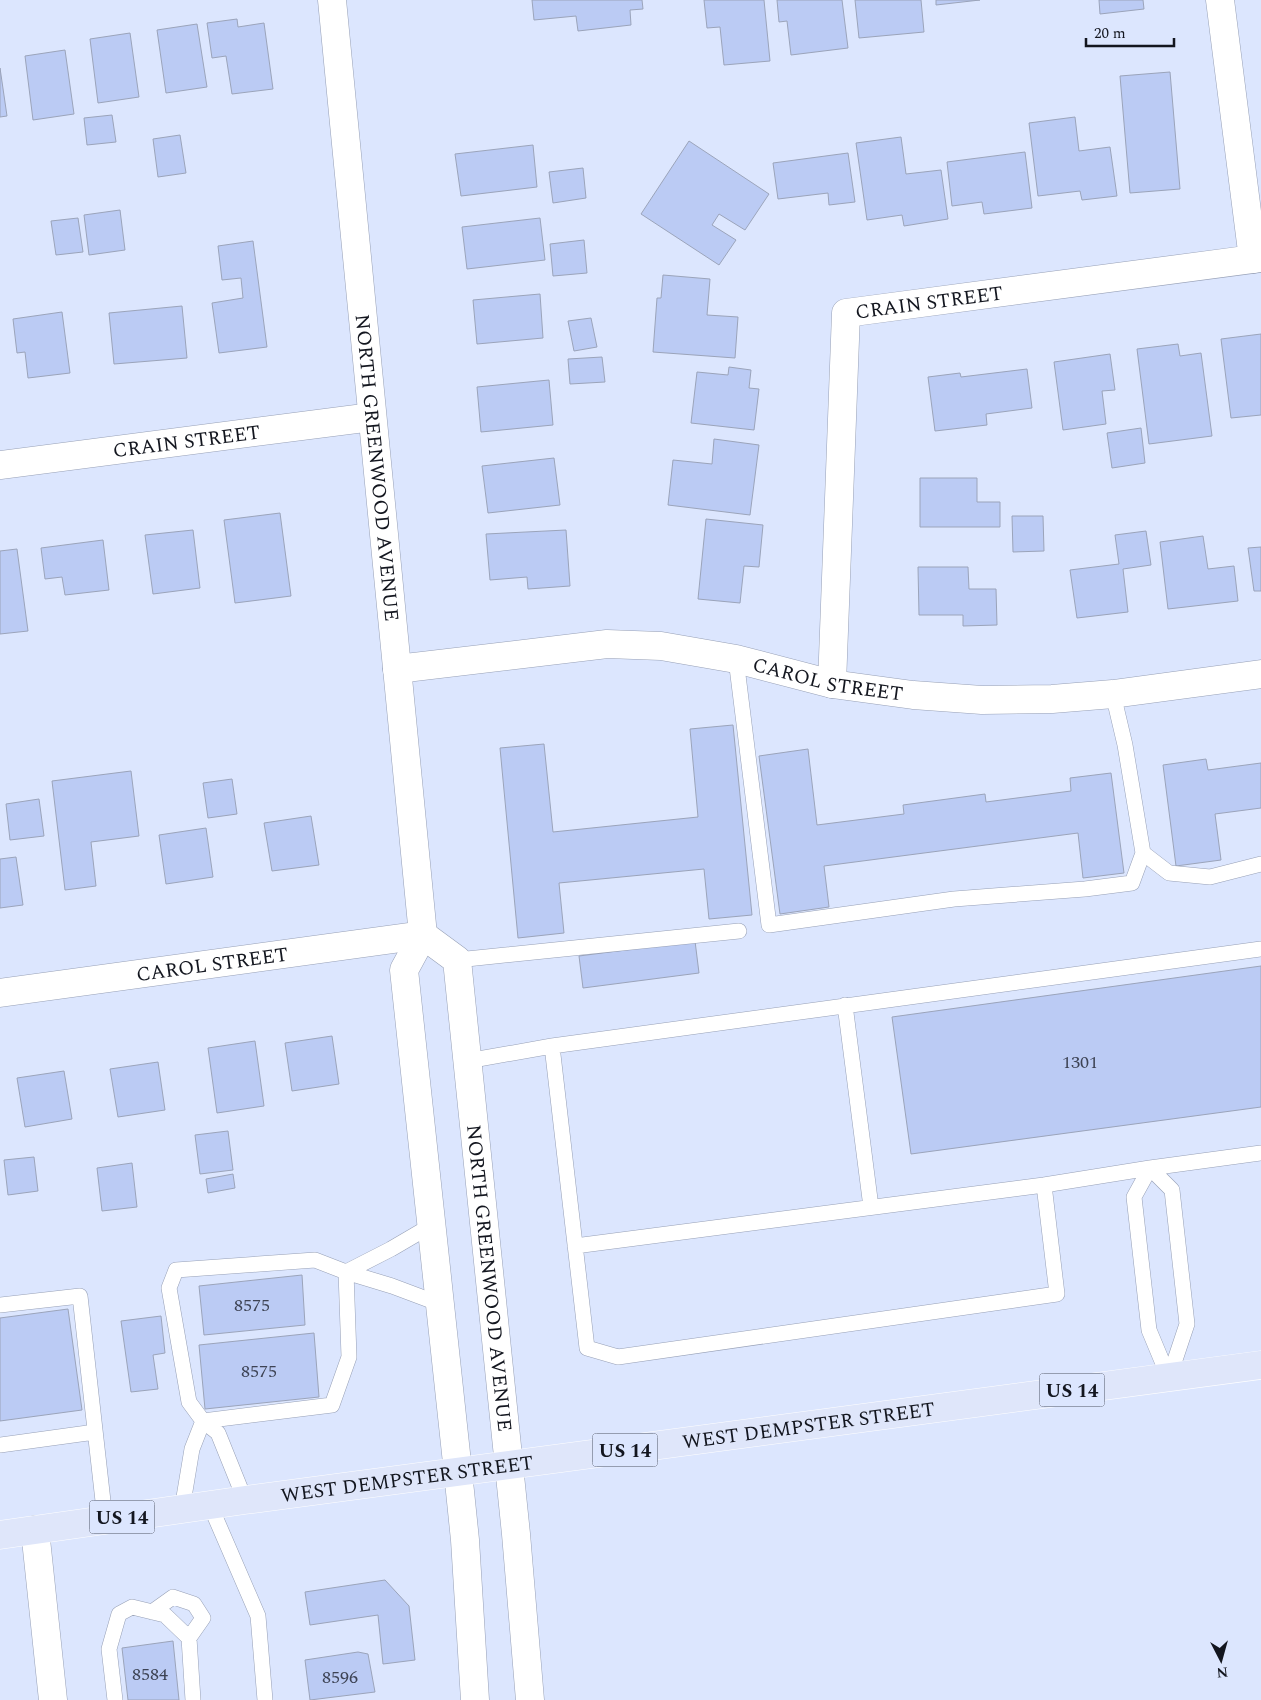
<svg xmlns="http://www.w3.org/2000/svg" width="1261" height="1700" viewBox="0 0 1261 1700" font-family="Spectral,serif">
  <style>
    .building { fill: #bbcbf4; stroke: #9ba4ba }
    .lines { fill: none; stroke-linecap: round; stroke-linejoin: round }
    .service-casing { stroke: #97a0b6; stroke-width: 16 }
    .minor-casing { stroke: #97a0b6; stroke-width: 29 }
    .secondary-casing { stroke: #97a0b6; stroke-width: 29 }
    .primary-casing { stroke: #fff; stroke-width: 29 }
    .service { stroke: #fff; stroke-width: 15 }
    .minor { stroke: #fff; stroke-width: 28 }
    .secondary { stroke: #fff; stroke-width: 28 }
    .primary { stroke: #dfe6fa; stroke-width: 28 }
    .labels { text-anchor: middle; stroke-width: 4.5; stroke-linejoin: round; paint-order: stroke }
    .number-label { font-size: 18px; fill: #3d4354 }
    .shield { fill: #dce6fe; stroke: #4f5462; stroke-width: 1 }
    .shield-label { font-size: 19px; font-weight: bold; fill: #13161f }
    .street-label { font-size: 20px; fill: #13161f; stroke: #dce6fe }
  </style>
  <rect width="100%" height="100%" fill="#dce6fe"/>
  <path class="building" d="M532 0H642L643 9 630 10 631 25 578 31 576 16 534 20Z
    M704 0H764L770 61 724 65 720 27 707 28Z
    M777 0H842L848 48 791 55 787 21 779 22Z
    M855 0H921L924 32 859 38Z
    M936 0H980L936 5Z
    M1099 0H1143L1144 9 1100 14Z
    M237 19 238 27 264 23 273 89 232 94 226 56 212 58 207 23Z
    M197 24 207 87 166 93 157 30Z
    M130 33 139 97 98 103 90 39Z
    M65 50 74 114 33 120 25 56Z
    M0 68 7 116 0 117Z
    M1170 72 1180 189 1130 193 1120 76Z
    M112 115 116 142 87 145 84 118Z
    M1075 117 1079 151 1110 147 1117 196 1082 200 1080 191 1038 196 1029 123Z
    M180 135 186 173 158 177 153 139Z
    M901 137 906 174 941 170 948 219 904 226 902 215 867 220 856 143Z
    M689 141 769 194 745 230 719 214 712 225 736 240 719 265 641 214Z
    M533 145 537 187 461 196 455 154Z
    M1025 152 1032 208 984 214 982 202 952 206 947 162Z
    M848 153 855 202 829 205 828 193 778 199 773 163Z
    M583 168 586 198 553 203 549 172Z
    M120 210 125 250 89 255 84 215Z
    M78 218 83 252 56 255 51 221Z
    M540 218 545 260 467 269 462 227Z
    M584 240 587 273 553 276 550 244Z
    M253 241 267 347 219 353 212 303 243 298 241 278 222 280 218 246Z
    M663 275 710 279 707 315 738 317 735 358 653 352 657 298H661Z
    M540 294 543 338 477 344 473 300Z
    M182 306 187 358 114 364 109 313Z
    M62 312 70 373 28 378 25 352 17 353 13 319Z
    M591 318 597 347 574 351 568 321Z
    M1261 334V415L1231 418 1221 339Z
    M1178 344 1180 356 1201 353 1212 436 1149 444 1137 349Z
    M1110 354 1115 390 1102 391 1106 424 1063 430 1054 362Z
    M602 357 605 382 570 384 568 359Z
    M729 367 751 370 749 388 759 389 754 430 691 423 697 372 728 375Z
    M1027 369 1032 408 986 414 987 425 935 431 928 377 960 373 961 377Z
    M549 380 553 425 481 432 477 387Z
    M1141 428 1145 463 1112 468 1107 433Z
    M714 439 759 445 750 515 668 505 673 460 712 464Z
    M554 458 560 505 488 513 482 466Z
    M920 478H977V502H1000V527H920Z
    M280 513 291 596 235 603 224 520Z
    M1012 516H1043L1044 551 1013 552Z
    M706 519 763 525 759 567 744 566 740 603 698 599Z
    M193 530 200 588 153 594 145 535Z
    M566 530 570 586 528 589 527 577 490 580 486 534Z
    M1146 531 1151 565 1123 569 1128 612 1077 618 1070 570 1119 564 1115 535Z
    M1203 536 1208 569 1234 566 1238 601 1168 609 1160 542Z
    M103 540 109 590 65 595 62 577 45 579 41 548Z
    M1261 547V591H1254L1248 548Z
    M17 549 28 631 0 634V551Z
    M918 567H968L969 589H996L997 625 963 626V615H919Z
    M733 725 752 915 709 919 704 869 559 883 564 933 518 938 500 748 544 744 553 832 698 817 690 729Z
    M808 749 817 825 904 814 903 805 985 794 986 802 1071 791 1070 778 1111 773 1124 873 1083 878 1078 833 824 866 829 907 780 914 759 756Z
    M1206 759 1208 770 1261 763V808L1215 814 1221 860 1176 866 1163 765Z
    M131 771 139 836 91 842 96 886 65 890 52 781Z
    M232 779 237 814 208 818 203 783Z
    M39 799 44 836 10 840 6 804Z
    M311 816 319 865 272 871 264 823Z
    M206 828 213 877 166 884 159 835Z
    M16 857 23 905 0 908V859Z
    M695 941 699 973 583 988 579 956Z
    M1261 966V1107L911 1154 892 1017Z
    M332 1036 339 1084 292 1091 285 1043Z
    M255 1041 264 1106 217 1113 208 1048Z
    M158 1062 165 1110 118 1117 110 1069Z
    M64 1071 72 1119 25 1127 17 1078Z
    M228 1131 233 1170 200 1174 195 1135Z
    M34 1157 38 1191 8 1195 4 1160Z
    M132 1163 137 1207 102 1211 97 1168Z
    M233 1174 235 1188 208 1193 206 1179Z
    M302 1275 305 1325 204 1335 199 1286Z
    M68 1309 82 1410 0 1421V1318Z
    M161 1316 165 1353 153 1355 158 1389 131 1392 121 1321Z
    M314 1333 319 1397 205 1409 199 1345Z
    M385 1580 409 1606 415 1660 383 1664 378 1615 310 1625 305 1592Z
    M173 1641 179 1700H128L122 1648Z
    M358 1652 368 1654 375 1692 310 1700 305 1660Z"/>
  <g class="lines">
    <defs>
      <path id="service" d="M736 659 769 925 954 899 1085 889 1132 883 1143 853
        M1113 694 1125 745 1143 853 1169 873 1210 877 1261 864
        M457 960 739 931
        M845 1005 871 1207
        M552 1046 587 1348 618 1357 1057 1294 1044 1185
        M467 1061 552 1046 1261 949
        M1150 1168 1172 1190 1187 1324 1169 1378
        M1150 1168 1134 1197 1149 1330 1169 1378
        M575 1246 1044 1185 1150 1168 1261 1153
        M346 1272 391 1249 432 1225
        M0 1305 80 1296 105 1519
        M203 1421 332 1405 349 1357 346 1272
        M0 1445 95 1432
        M245 1500 218 1433 203 1421 189 1402 169 1288 176 1270 315 1260 346 1272 392 1286 440 1304
        M210 1505 258 1616 265 1700
        M182 1509 192 1449 203 1421
        M152 1612 173 1597 194 1604 203 1618 189 1638
        M115 1700 109 1649 119 1614 132 1607 165 1615 189 1638 193 1700"/>
      <g id="minor">
        <path d="M1220 0 1253 259"/>
        <path id="s1" d="M0 465 372 417"/>
        <path id="s2" d="M397 669 607 644 661 646 736 659 832 684 913 695 982 700 1052 699 1113 694 1261 674"/>
        <path id="s3" d="M832 684 846 313 1261 258"/>
        <path id="s4" d="M0 993 423 935"/>
        <path d="M35 1530 53 1700"/>
      </g>
      <g id="secondary">
        <path id="s5" d="M332 0 423 935 404 970 458 1472 465 1540 475 1700"/>
        <path id="s6" d="M423 935 457 960 516 1534 530 1700"/>
      </g>
      <g id="primary">
        <path id="s7" d="M0 1535 245 1500 1261 1365"/>
      </g>
    </defs>
    <use href="#service" class="service-casing"/>
    <use href="#minor" class="minor-casing"/>
    <use href="#secondary" class="secondary-casing"/>
    <use href="#primary" class="primary-casing"/>
    <use href="#service" class="service"/>
    <use href="#minor" class="minor"/>
    <use href="#secondary" class="secondary"/>
    <use href="#primary" class="primary"/>
  </g>
  <g class="labels">
    <g class="number-label">
      <text x="1080" y="1068">1301</text>
      <text x="252" y="1311">8575</text>
      <text x="259" y="1377">8575</text>
      <text x="150" y="1680">8584</text>
      <text x="340" y="1683">8596</text>
    </g>
    <g class="shield">
      <rect x="1039.5" y="1373.5" width="65" height="33" rx="4"/>
      <rect x="592.5" y="1433.5" width="65" height="33" rx="4"/>
      <rect x="89.5" y="1500.5" width="65" height="33" rx="4"/>
    </g>
    <g class="shield-label">
      <text x="1072" y="1397">US 14</text>
      <text x="625" y="1457">US 14</text>
      <text x="122" y="1524">US 14</text>
    </g>
    <g class="street-label">
      <text dy="7" stroke="none"><textPath href="#s3" startOffset="455">CRAIN STREET</textPath></text>
      <text dy="7" stroke="none"><textPath href="#s1" startOffset="188">CRAIN STREET</textPath></text>
      <text dy="7" stroke="none"><textPath href="#s5" startOffset="470">NORTH GREENWOOD AVENUE</textPath></text>
      <text dy="7" stroke="none"><textPath href="#s2" startOffset="436">CAROL STREET</textPath></text>
      <text dy="7" stroke="none"><textPath href="#s4" startOffset="214">CAROL STREET</textPath></text>
      <text dy="7" stroke="none"><textPath href="#s6" startOffset="362">NORTH GREENWOOD AVENUE</textPath></text>
      <text dy="7" stroke="none"><textPath href="#s7" startOffset="816">WEST DEMPSTER STREET</textPath></text>
      <text dy="7" stroke="none"><textPath href="#s7" startOffset="411">WEST DEMPSTER STREET</textPath></text>
    </g>
  </g>
  <g transform="translate(1221 1660) rotate(174)" stroke="#dce6fe" stroke-width="4" paint-order="stroke">
  <path d="M0-4L9 19L0 12L-9 19Z" fill="#13161f"/>
  <text y="-8" font-size="14" font-weight="bold" text-anchor="middle" fill="#13161f">N</text>
  </g>
  <path d="M1086 38v8h88v-8" fill="none" stroke="#13161f" stroke-width="2.5"/>
  <text x="1094" y="38" font-size="15" fill="#13161f" stroke="#dce6fe" stroke-width="4" paint-order="stroke">20 m</text>
</svg>
